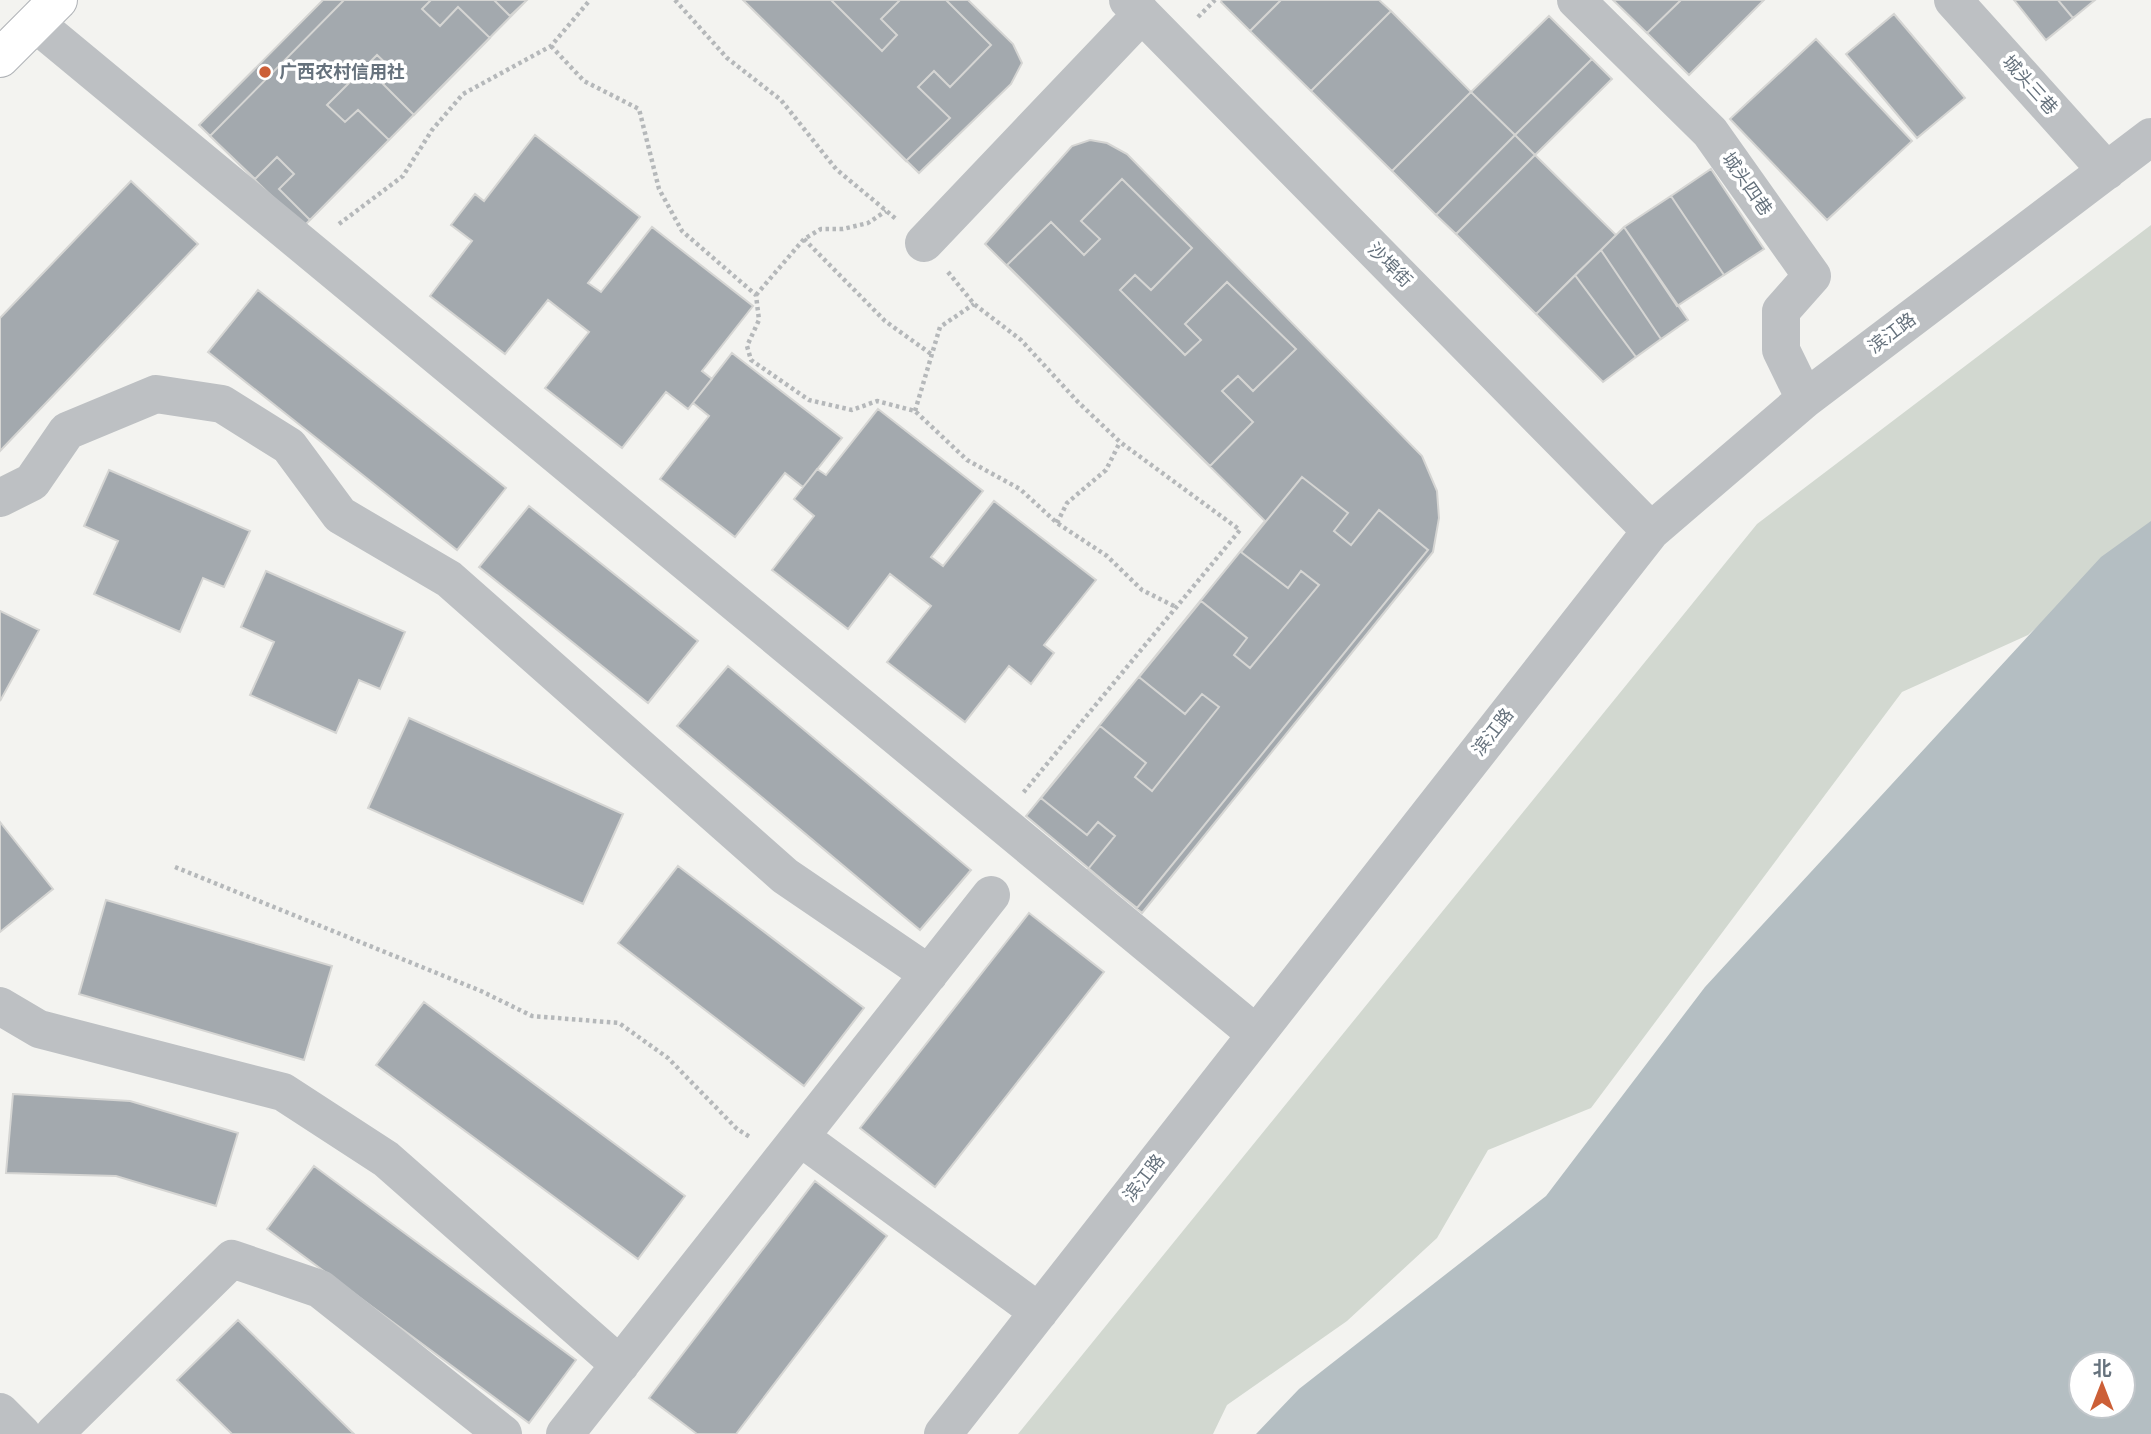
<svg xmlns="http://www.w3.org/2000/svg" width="2151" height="1434" viewBox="0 0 2151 1434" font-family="Inter,'Noto Sans SC',sans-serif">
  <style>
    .green { fill: #d2d8d0 }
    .water { fill: #b4bec2; fill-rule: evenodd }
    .building { fill: #a3a9ae; stroke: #d5d5d3; stroke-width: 2 }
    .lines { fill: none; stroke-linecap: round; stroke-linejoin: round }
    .major-casing { stroke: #afb2b6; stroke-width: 40 }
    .path { stroke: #b5b8ba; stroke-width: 4.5; stroke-dasharray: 3.5 3.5; stroke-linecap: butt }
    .minor { stroke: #bdc0c3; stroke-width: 38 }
    .major { stroke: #fff; stroke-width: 38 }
    .poi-dot { fill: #cc5f37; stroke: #fff; stroke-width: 2.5 }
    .labels { text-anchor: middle; stroke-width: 7; stroke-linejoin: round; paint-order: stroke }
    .poi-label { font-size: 18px; font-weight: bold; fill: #66727d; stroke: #fff; text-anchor: start }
    .street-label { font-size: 18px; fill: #66727d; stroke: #fff }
  </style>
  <rect width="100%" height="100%" fill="#f3f3f0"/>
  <path class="green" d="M2151 225V524L2028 635 1902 692 1591 1108 1488 1150 1437 1238 1347 1321 1227 1405 1213 1434H1018L1757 524Z"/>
  <path class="water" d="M2151 521V1434H1256L1299 1389 1546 1196 1705 987 2101 557ZM2081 1364H2123V1406H2081Z"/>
  <path class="building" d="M323 0H527L303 227 199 125Z
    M344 0H431L422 9 440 26 458 7 490 38 414 115 383 84 395 72 377 55 327 105 345 122 358 110 389 140 310 220 279 189 294 174 277 157 255 179 210 136Z
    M494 0H527L510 16Z
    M743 0H968L1013 44 1022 63 1011 84 919 173Z
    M743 0H831L882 51 897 35 881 19 900 0H946L991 45 950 87 934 71 918 87 950 118 906 161Z
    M1222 0H1281L1250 31 1221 2Z
    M1281 0H1379L1391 11 1311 91 1250 31Z
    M1613 0H1681L1647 33Z
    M1681 0H1764L1689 75 1647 33Z
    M2014 0H2058L2073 18 2046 40Z
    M2058 0H2095L2073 18Z
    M1391 11 1471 92 1392 171 1311 91Z
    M1894 14 1965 98 1917 138 1846 54Z
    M1549 16 1592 59 1515 135 1471 92Z
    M1816 39 1912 141 1827 220 1730 119Z
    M1592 59 1612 79 1535 155 1515 135Z
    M1471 92 1515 135 1436 215 1392 171Z
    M535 135 640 217 588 283 601 292 652 227 753 306 702 371 712 379 688 409 666 392 622 448 545 388 589 332 548 300 505 354 430 296 472 241 451 225 475 194 484 201Z
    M1515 135 1535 155 1456 234 1436 215Z
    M1090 140 1107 143 1127 154 1422 456 1437 491 1439 518 1433 552 1142 913 1026 816 1265 521 985 244 1072 146Z
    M1535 155 1616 235 1536 314 1456 234Z
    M1711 169 1764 249 1724 275 1671 196Z
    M1122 179 1192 248 1151 290 1135 275 1120 290 1185 355 1201 340 1185 324 1227 282 1296 349 1253 391 1238 376 1222 391 1253 422 1210 466 1007 265 1051 222 1084 255 1100 239 1081 221Z
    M131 181 198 244 0 451V318Z
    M1671 196 1724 275 1677 306 1624 227Z
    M1624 227 1688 320 1661 339 1601 250Z
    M1601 250 1661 339 1636 357 1575 275Z
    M1575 275 1636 357 1603 382 1536 314Z
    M258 290 506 488 457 550 208 352Z
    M732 353 842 438 803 487 785 473 735 537 660 479 709 416 693 403Z
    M878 409 983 491 931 557 943 566 994 501 1096 580 1044 645 1054 653 1031 684 1009 666 965 722 887 662 931 606 890 574 848 629 772 570 814 516 794 499 817 469 826 475Z
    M109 470 250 531 224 587 203 578 180 632 94 594 118 541 84 526Z
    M1302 477 1348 513 1334 531 1351 545 1379 510 1428 550 1137 908 1088 869 1115 836 1098 822 1087 835 1041 798 1100 726 1146 763 1135 777 1152 791 1219 707 1202 694 1185 714 1139 677 1201 601 1247 638 1234 655 1250 668 1319 585 1301 571 1288 588 1241 552Z
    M529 506 698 641 648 703 479 567Z
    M266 571 405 632 380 689 359 680 336 733 250 695 274 642 241 627Z
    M0 611 39 630 0 701Z
    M728 666 971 870 920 930 677 726Z
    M409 718 623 814 583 904 368 808Z
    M0 822 53 889 0 932Z
    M678 866 864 1008 804 1086 618 943Z
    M106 900 332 966 304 1060 79 994Z
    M1029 913 1104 972 935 1187 860 1128Z
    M424 1002 685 1196 638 1259 376 1065Z
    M13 1094 130 1101 238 1133 216 1206 116 1176 6 1173Z
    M314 1166 576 1360 529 1423 267 1229Z
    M815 1181 887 1236 736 1434H697L649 1398Z
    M238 1320 354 1434H232L177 1380Z"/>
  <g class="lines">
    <defs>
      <path id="major" d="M0 58 58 0"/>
    </defs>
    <use href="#major" class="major-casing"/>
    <path class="path" d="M675 0 727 58 781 100 836 169 896 219
      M1198 17 1215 0
      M551 46 584 81 639 109 659 189 682 231 756 295 759 320 747 346 751 360 809 400 852 410 877 401 915 411 967 460 1020 489 1057 523 1107 556 1142 590 1176 607
      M339 224 403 176 432 130 463 94 551 46 590 0
      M804 239 885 321 931 354
      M948 272 974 304 1021 340 1078 402 1120 442 1240 530 1023 793
      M756 295 804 239 821 229H843L868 223 886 211
      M915 411 940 327 974 304
      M1057 523 1067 503 1106 470 1120 442
      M175 867 481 991 532 1016 619 1023 668 1058 737 1129 750 1137"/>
    <path class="minor" d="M1128 0 1651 531
      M1576 0 1710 132 1812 276 1781 311V350L1805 399
      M1953 0 2107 171
      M35 23 1256 1034
      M924 243 1142 14
      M0 498 32 482 67 431 156 394 222 404 289 446 340 515 449 579 785 876 929 974
      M0 1006 39 1029 283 1092 386 1159 620 1365
      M800 1137 1039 1312
      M0 1412 22 1434
      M54 1434 232 1259 320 1289 503 1434
      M565 1434 991 895
      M943 1434 1651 531 1805 399 2151 137"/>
    <use href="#major" class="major"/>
  </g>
  <circle class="poi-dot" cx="265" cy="72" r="7"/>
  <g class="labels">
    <g class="poi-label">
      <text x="279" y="78">广西农村信用社</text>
    </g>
    <g class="street-label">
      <text transform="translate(2030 85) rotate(48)" y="6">城头三巷</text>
      <text transform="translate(1747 184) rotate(55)" y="6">城头四巷</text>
      <text transform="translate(1390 265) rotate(45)" y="6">沙埠街</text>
      <text transform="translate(1892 333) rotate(-37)" y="6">滨江路</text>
      <text transform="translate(1493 732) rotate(-52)" y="6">滨江路</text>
      <text transform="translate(1144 1178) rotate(-52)" y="6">滨江路</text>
    </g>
  </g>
  <g transform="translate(2102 1385)"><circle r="33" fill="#ffffff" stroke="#c2c7cb" stroke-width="2"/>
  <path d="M0-5L12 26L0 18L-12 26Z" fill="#cc5f37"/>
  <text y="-10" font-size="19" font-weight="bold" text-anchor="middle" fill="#66727d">北</text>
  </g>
</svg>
